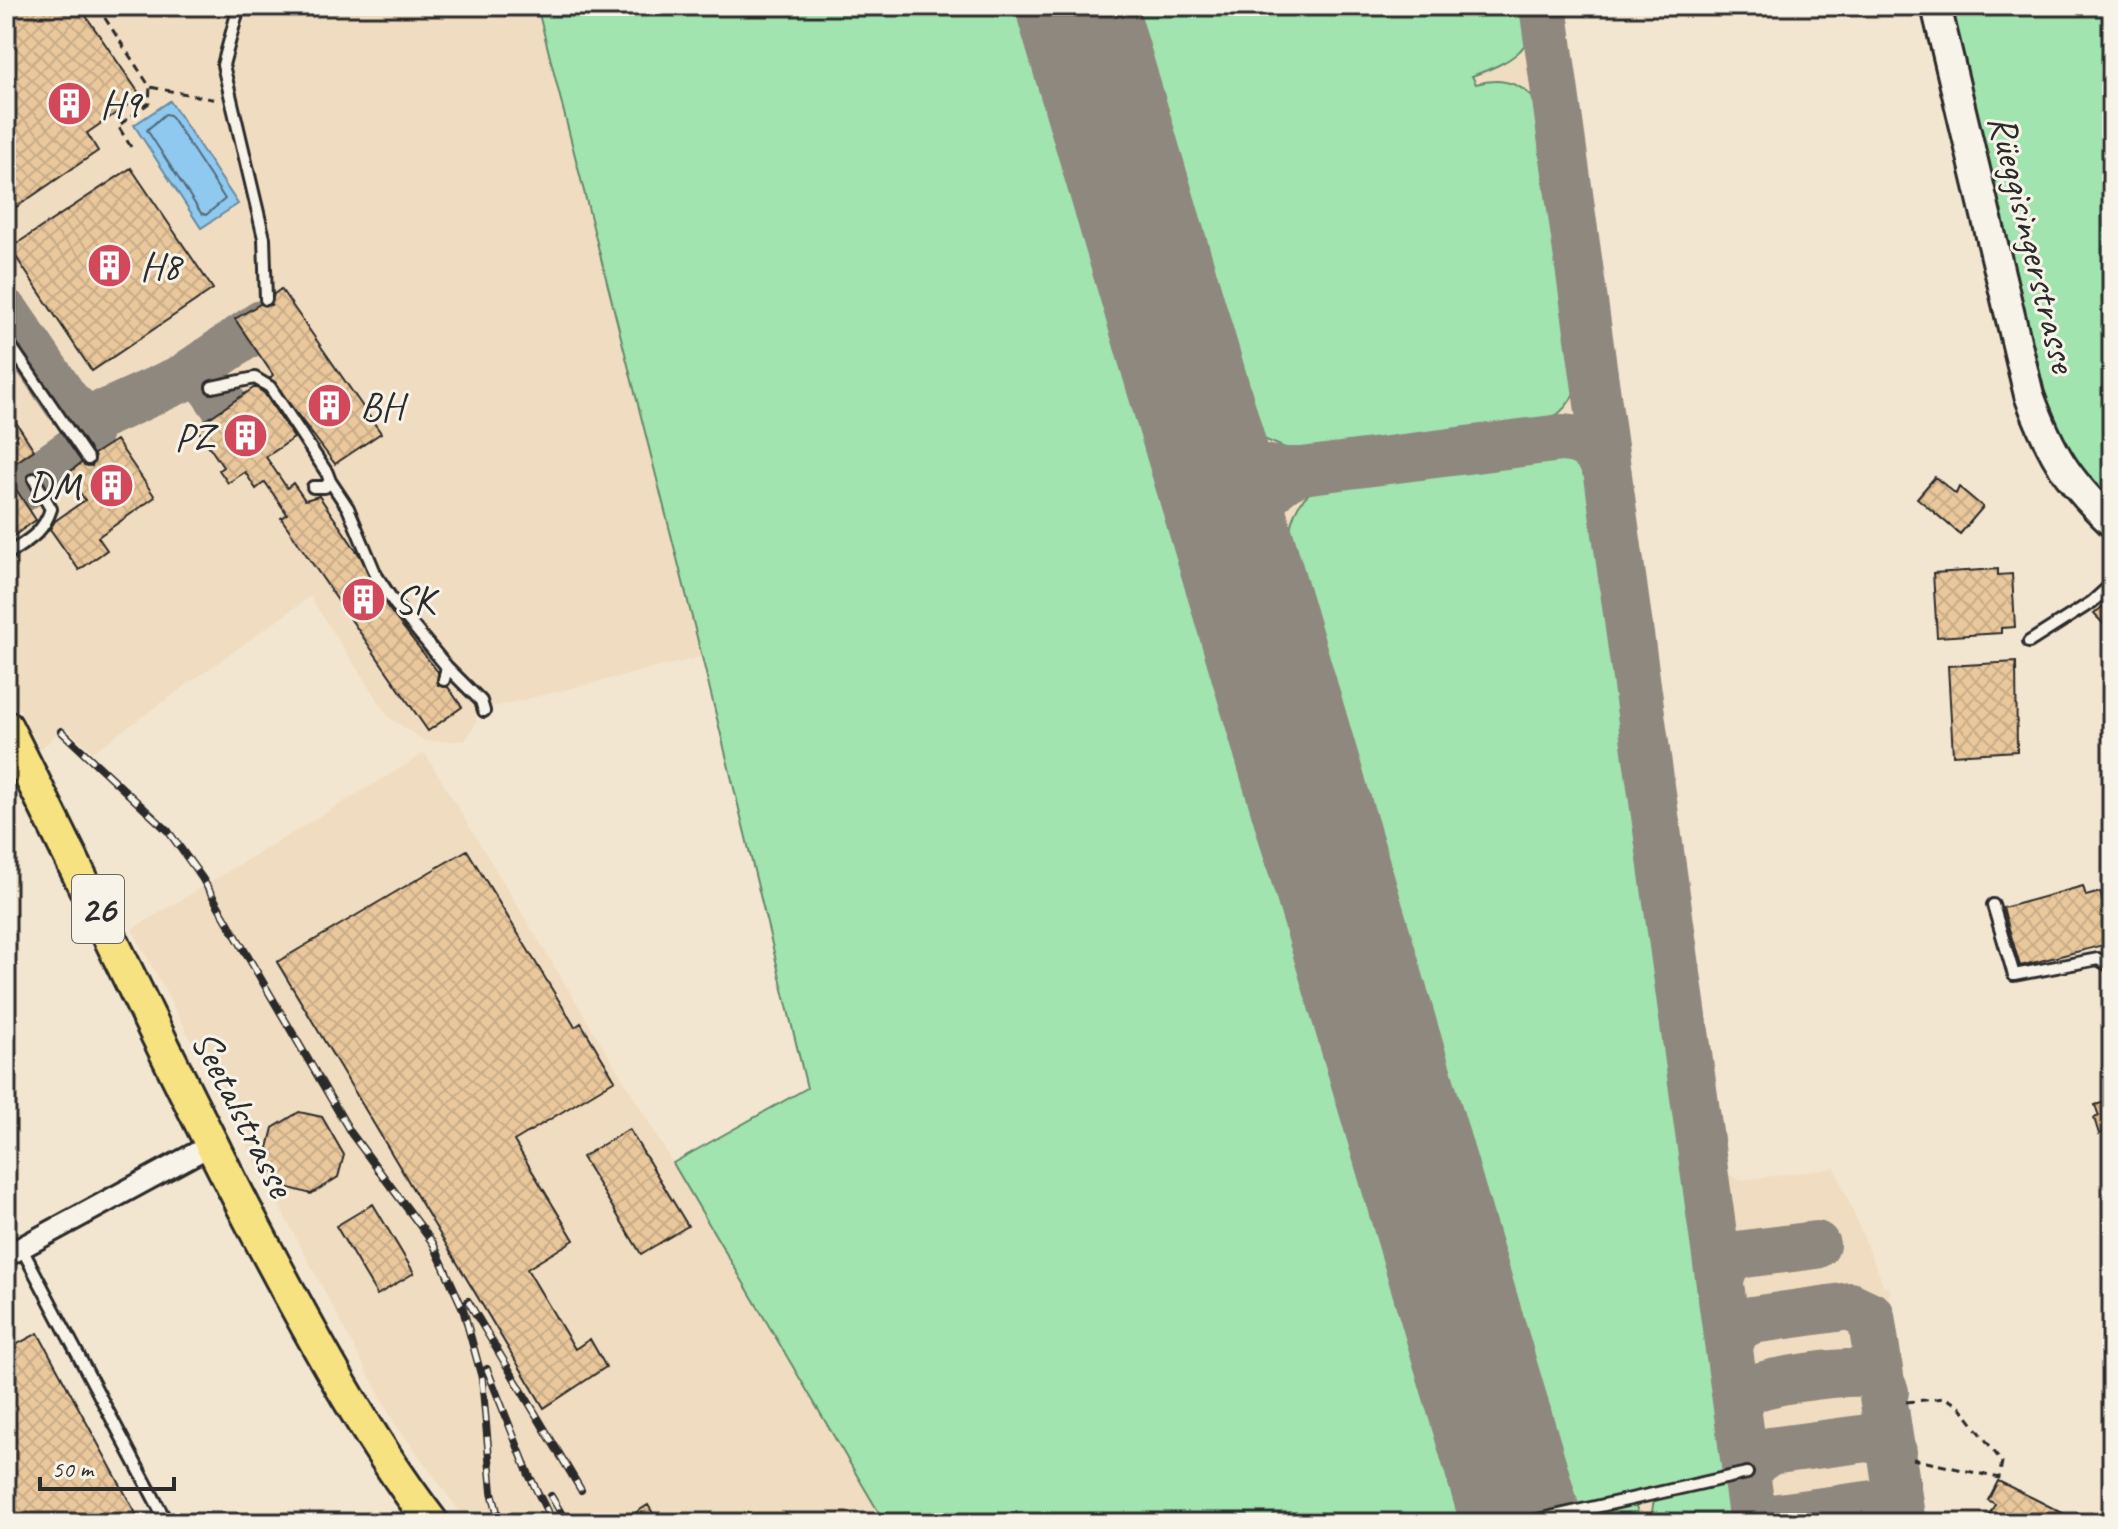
<svg xmlns="http://www.w3.org/2000/svg" width="2118" height="1529" viewBox="0 0 2118 1529" font-family="Caveat,sans-serif">
  <style>
    .built { fill: #f0ddc1 }
    .green { fill: #a1e4af; stroke: #66886d; stroke-width: 2 }
    .water { fill: #8fc9ef; stroke: #678aa1; stroke-width: 2 }
    .lines { fill: none; stroke-linecap: round; stroke-linejoin: round }
    .shore { stroke: #536a79; stroke-width: 2 }
    .taxiway { stroke: #8f887e; stroke-width: 48 }
    .runway { stroke: #8f887e; stroke-width: 120 }
    .building { fill: url(#building-cross-hatch); stroke: #2b2b2b; stroke-width: 2 }
    .lane-casing { stroke: #2b2b2b; stroke-width: 16 }
    .street-casing { stroke: #2b2b2b; stroke-width: 26 }
    .secondary-casing { stroke: #2b2b2b; stroke-width: 34 }
    .primary-casing { stroke: #2b2b2b; stroke-width: 38 }
    .path { stroke: #2b2b2b; stroke-width: 3; stroke-dasharray: 8 6; stroke-linecap: butt }
    .lane { stroke: #f7f3e8; stroke-width: 10 }
    .street { stroke: #f7f3e8; stroke-width: 20 }
    .secondary { stroke: #f7f3e8; stroke-width: 28 }
    .primary { stroke: #f7e281; stroke-width: 32 }
    .rail-casing { stroke: #2b2b2b; stroke-width: 8 }
    .rail { stroke: #f7f3e8; stroke-width: 5; stroke-dasharray: 15; stroke-linecap: butt }
    .labels { text-anchor: middle; stroke-width: 6; stroke-linejoin: round; paint-order: stroke }
    .shield { fill: #f7f3e8; stroke: #686764; stroke-width: 2 }
    .shield-label { font-size: 38px; font-weight: bold; fill: #2b2b2b }
    .poi-label { font-size: 40px; fill: #2b2b2b; stroke: #f7f3e8; text-anchor: start }
    .street-label { font-size: 40px; fill: #2b2b2b; stroke: #f7f3e8 }
  </style>
  <defs>
    <pattern id="building-cross-hatch" width="8" height="8" patternUnits="userSpaceOnUse" patternTransform="scale(2)"><rect width="8" height="8" fill="#eac89c"/><path d="M0 0l8 8M0 8l8-8" fill="none" stroke="#c9ac87"/></pattern>
  </defs>
  <rect width="100%" height="100%" fill="#f3e6d1"/>
  <filter id="ink" filterUnits="userSpaceOnUse"><feTurbulence type="fractalNoise" baseFrequency=".0125" numOctaves="2"/><feDisplacementMap in="SourceGraphic" scale="16" xChannelSelector="R" yChannelSelector="G"/><feConvolveMatrix kernelMatrix="1 2 1 2 8 2 1 2 1" color-interpolation-filters="sRGB"/></filter>
  <g filter="url(#ink)">
    <path class="built" d="M6 6H537L702 657 477 711 476 723 465 741H425L389 718 310 597 93 752 65 727 40 750 6 682Z
      M1020 6H1558L1717 1158 1725 1173 1741 1180 1835 1168 1884 1286 1889 1287 1891 1293 1888 1296 1893 1308 1922 1523H1466Z
      M425 753 641 1109 885 1523H468L393 1421 132 929Z"/>
    <path class="green" d="M537 6H1020L1466 1523H885L673 1163 807 1088 702 657Z
      M1131 6H1530C1540 51 1506 63 1472 76L1476 84C1506 75 1528 86 1544 112L1580 373C1575 401 1562 417 1534 426L1302 455 1266 440 1255 427Z
      M1951 6H2112V501L2069 453 2050 413Z
      M1546 454C1574 456 1589 472 1599 497L1732 1468 1729 1472 1580 1505 1571 1503 1289 542C1290 513 1301 493 1328 482Z
      M1731 1482 1735 1486 1740 1523H1577L1576 1519 1631 1504 1636 1506 1640 1520 1651 1518 1654 1499Z"/>
    <path class="water" d="M170 101 238 204 201 228 134 125Z"/>
    <g class="lines">
      <path class="shore" d="M165 114 170 115 225 199 206 215 201 213 147 130Z"/>
      <path class="taxiway" d="M1543 6 1753 1523
        M6 313 66 401 84 418 106 413 194 373 205 378 226 408
        M189 374 262 324 275 327 293 355
        M1188 385C1214 446 1231 472 1302 471L1561 438C1586 439 1600 451 1608 474
        M17 491 81 446 87 441V432
        M1242 568C1243 528 1260 485 1302 471
        M1720 1280 1726 1263 1737 1255 1816 1245
        M1729 1346 1736 1328 1752 1320 1850 1306 1871 1316 1902 1523
        M1738 1411C1740 1402 1742 1395 1750 1390 1763 1381 1854 1369 1869 1374 1878 1377 1882 1384 1885 1392
        M1747 1479 1751 1464 1770 1451 1868 1438 1882 1442 1893 1452
        M1767 1523 1779 1517 1874 1504 1889 1507 1902 1520"/>
      <path class="runway" d="M1076 6 1522 1523"/>
    </g>
    <path class="building" d="M6 6H79L141 96 87 133 98 151 6 214Z
      M131 168 213 289 92 371 10 248Z
      M281 289 381 433 335 464 270 378 273 375 235 319 260 304 271 305 274 294Z
      M255 387 264 393 294 438 266 457 287 488 293 483 305 500 319 496 360 556 388 608 438 672V685L448 687 462 707 428 731 281 518 287 514 265 482 256 489 245 472 228 483 219 470 223 467 196 427Z
      M6 407 34 450 6 469Z
      M116 440 155 497 98 537 107 550 79 570 50 529 55 521 85 500 67 474 81 463 92 466 94 454Z
      M6 474 36 520 6 541Z
      M1935 477 1956 494 1959 487 1983 507 1960 534 1917 498Z
      M1998 569V575L2012 574 2015 627 2001 628V633L1937 637 1933 573Z
      M2112 598V633L2094 614Z
      M2016 662 2017 751 1953 755 1948 666Z
      M467 850 575 1027 581 1023 615 1080 514 1141 574 1240 527 1269 575 1349 590 1339 606 1367 544 1408 277 962Z
      M2083 886 2086 896 2100 892 2104 906 2112 904V943L2020 966 2003 908Z
      M2112 1100V1146H2111L2105 1132 2099 1134 2094 1118 2099 1116 2095 1105Z
      M299 1112 322 1117 344 1155 338 1177 311 1194 282 1186 265 1160 273 1128Z
      M629 1129 688 1226 641 1254 582 1157Z
      M373 1204 414 1273 377 1295 336 1226Z
      M38 1333 141 1523H10L6 1516V1350Z
      M1998 1481 2035 1499 2082 1523H1999L1988 1517 1995 1504 1988 1500Z
      M648 1505 659 1523H619Z"/>
    <g class="lines">
      <defs>
        <path id="lane" d="M239 6 223 65 264 238 266 299
          M6 339 88 459
          M212 387 255 378 270 387 327 473 330 481 325 487H313
          M330 481 348 508 376 575 395 604 447 667 481 701 484 711
          M6 555C27 541 43 534 51 509L34 479
          M2029 642 2092 602 2112 584
          M444 680 447 667
          M1993 905 2014 975 2098 959 2112 967
          M21 1247 167 1523
          M1524 1523 1747 1473"/>
        <path id="street" d="M6 1256 211 1145"/>
        <path id="secondary" d="M1936 6 2029 395C2051 454 2066 479 2112 523"/>
        <path id="primary" d="M6 727C90 893 168 1062 254 1227 308 1329 362 1431 432 1523"/>
      </defs>
      <use href="#lane" class="lane-casing"/>
      <use href="#street" class="street-casing"/>
      <use href="#secondary" class="secondary-casing"/>
      <use href="#primary" class="primary-casing"/>
      <path class="path" d="M97 6 150 87 217 100
        M131 147 118 126 149 103 150 87
        M6 694 10 702
        M1906 1402 1945 1398 1960 1406 2002 1462 1999 1478 1913 1459"/>
      <use href="#lane" class="lane"/>
      <use href="#street" class="street"/>
      <use href="#secondary" class="secondary"/>
      <use href="#primary" class="primary"/>
      <defs>
        <path id="rail" d="M61 731 168 831 202 878 351 1133 433 1243 463 1309 482 1378 492 1492 500 1523
          M468 1301 581 1490
          M487 1369 529 1475 553 1523
          M551 1496 567 1523"/>
      </defs>
      <use href="#rail" class="rail-casing"/>
      <use href="#rail" class="rail"/>
    </g>
  </g>
  <defs>
    <symbol id="building-disc" viewBox="-11 -11 22 22"><circle r="9.5" fill="#d1495b" stroke="#f7f3e8"/><path d="M-4-6H4V6H1V3H-1V6H-4ZM-2.5-4.3h1.7v1.8h-1.7ZM.8-4.3h1.7v1.8H.8ZM-2.5-1h1.7V.8h-1.7ZM.8-1h1.7V.8H.8Z" fill="#fff"/></symbol>
  </defs>
  <g fill-rule="evenodd">
    <use href="#building-disc" x="44" y="78" width="51" height="51"/>
    <use href="#building-disc" x="84" y="240" width="51" height="51"/>
    <use href="#building-disc" x="304" y="380" width="51" height="51"/>
    <use href="#building-disc" x="220" y="410" width="51" height="51"/>
    <use href="#building-disc" x="86" y="460" width="51" height="51"/>
    <use href="#building-disc" x="338" y="574" width="51" height="51"/>
  </g>
  <g class="labels">
    <rect class="shield" x="72" y="875" width="52" height="68" rx="6"/>
    <g class="shield-label">
      <text x="98" y="922">26</text>
    </g>
    <g class="poi-label">
      <text x="100" y="117">H9</text>
      <text x="140" y="279">H8</text>
      <text x="360" y="419">BH</text>
      <text x="214" y="450" text-anchor="end">PZ</text>
      <text x="80" y="499" text-anchor="end">DM</text>
      <text x="394" y="613">SK</text>
    </g>
    <g class="street-label">
      <text transform="translate(2034 243) rotate(76)" y="14">Rüeggisingerstrasse</text>
      <text transform="translate(244 1113) rotate(63)" y="14">Seetalstrasse</text>
    </g>
  </g>
  <rect width="2118" height="1529" fill="none" stroke="#f7f3e8" stroke-width="32"/>
  <rect x="16" y="16" width="2086" height="1497" fill="none" stroke="#2b2b2b" stroke-width="3" filter="url(#ink)"/>
  <path d="M40 1477v12h134v-12" fill="none" stroke="#2b2b2b" stroke-width="4"/>
  <text x="52" y="1477" font-size="24" fill="#2b2b2b" stroke="#f7f3e8" stroke-width="6" paint-order="stroke">50 m</text>
</svg>
